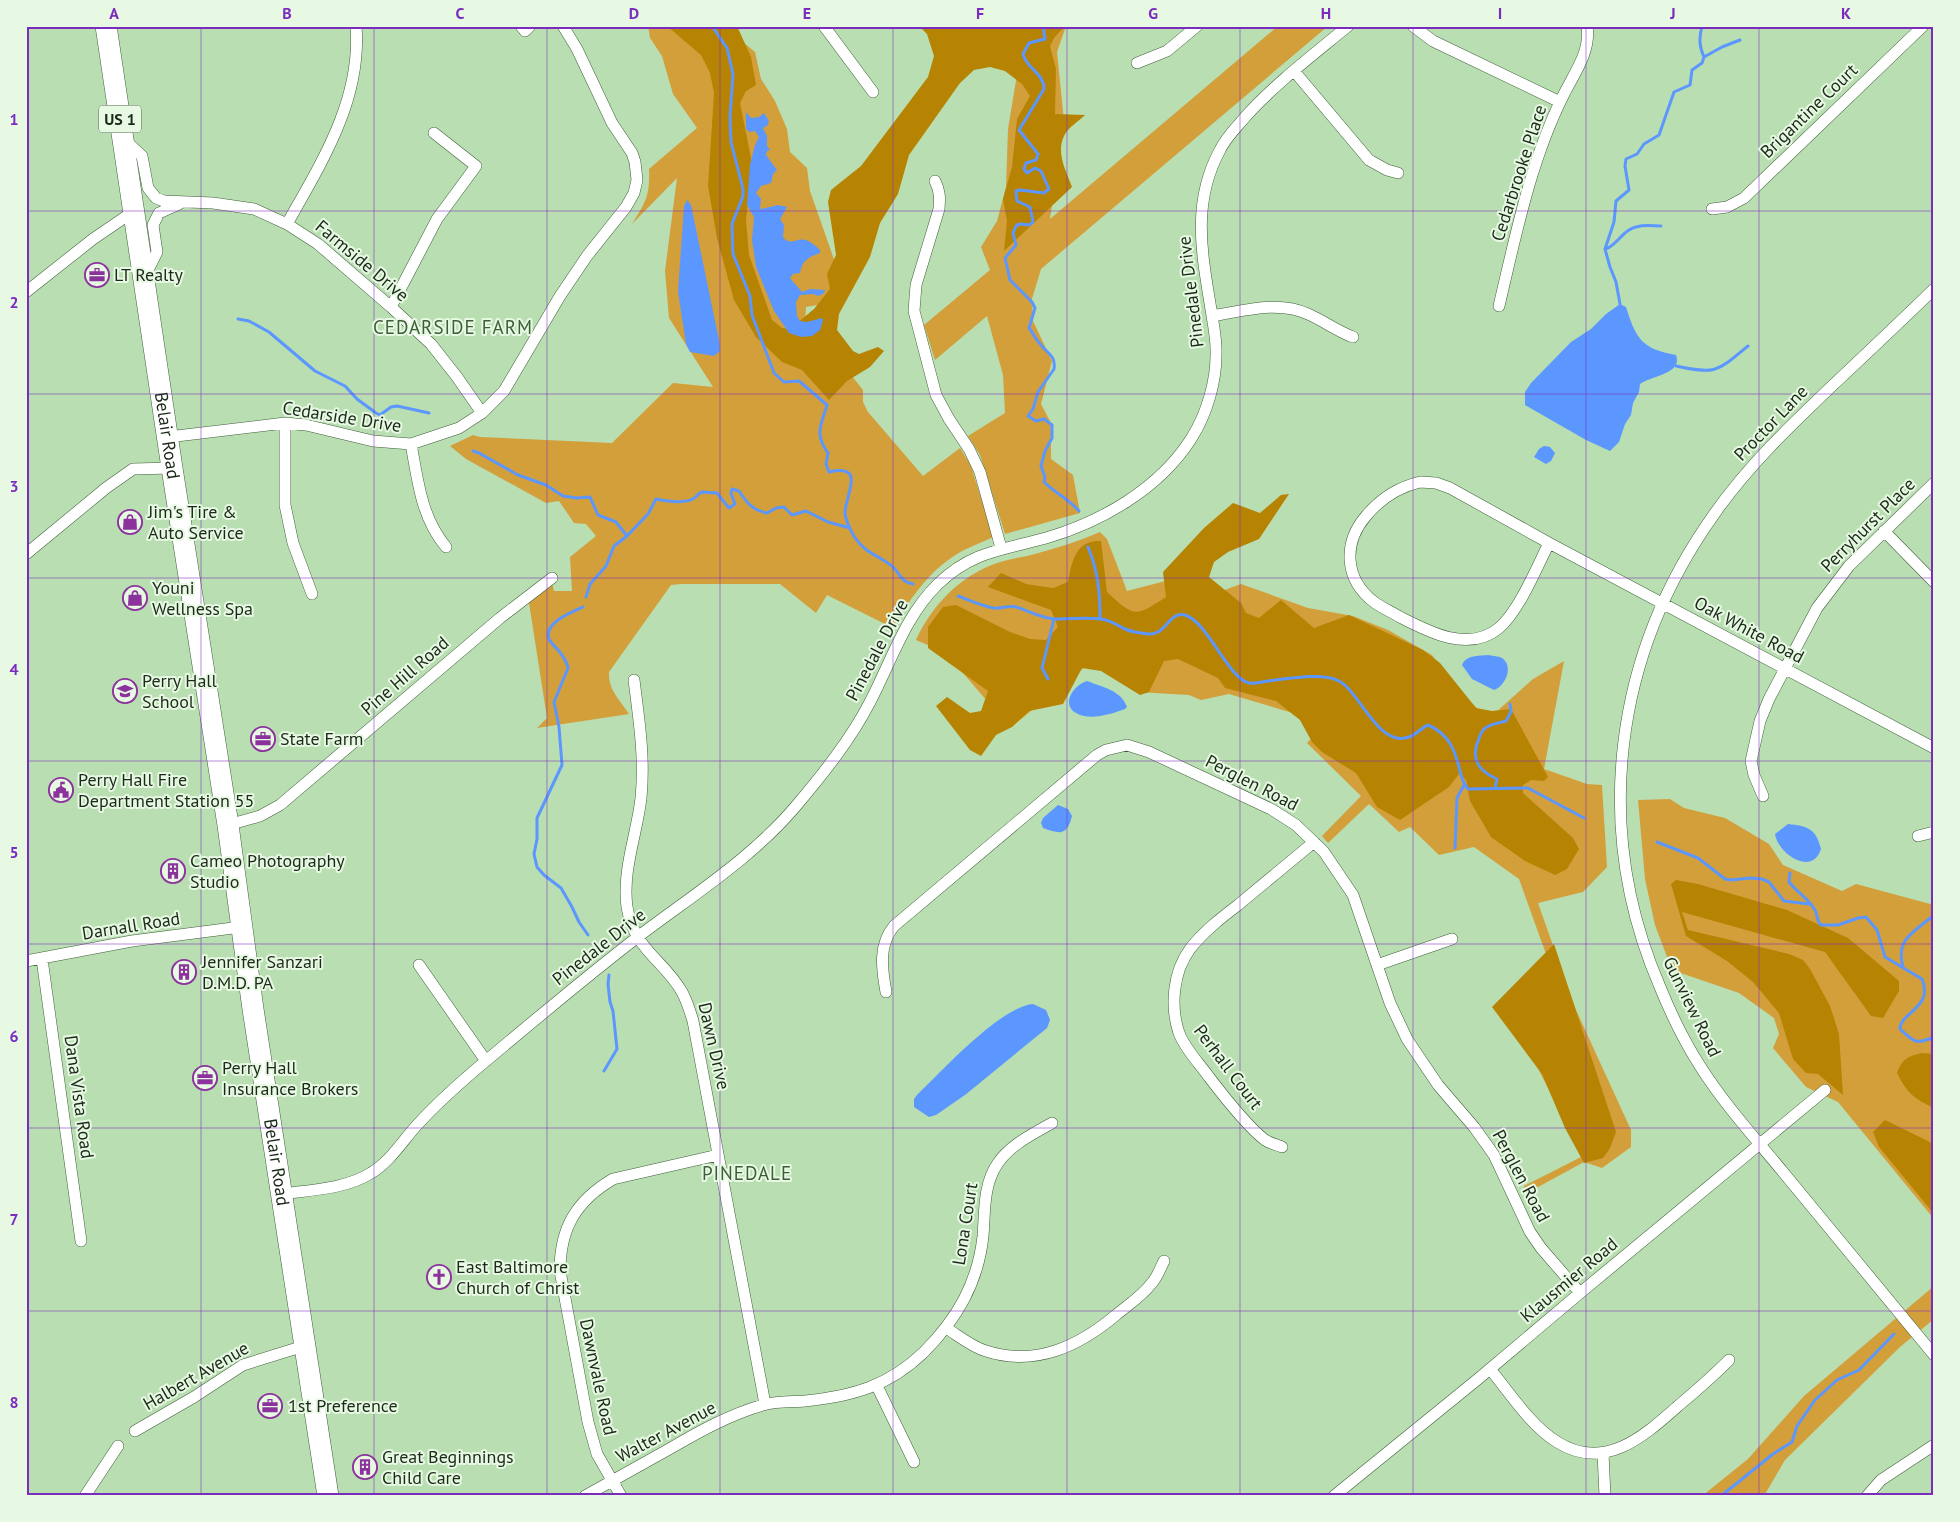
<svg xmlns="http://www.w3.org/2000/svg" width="1960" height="1522" viewBox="0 0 1960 1522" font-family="'PT Sans',sans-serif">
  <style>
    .green { fill: #d39f3a }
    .forest { fill: #b78303 }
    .water { fill: #5b97fe }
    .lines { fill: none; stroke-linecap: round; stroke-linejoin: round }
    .stream { stroke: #5b97fe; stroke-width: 3 }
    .street-casing { stroke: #3f5f39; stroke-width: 12 }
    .highway-casing { stroke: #3f5f39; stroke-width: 22 }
    .street { stroke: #fff; stroke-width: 11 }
    .highway { stroke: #fff; stroke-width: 21 }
    .grid { fill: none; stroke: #7b2cbf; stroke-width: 1; stroke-opacity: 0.55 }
    .labels { text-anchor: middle; stroke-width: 4; stroke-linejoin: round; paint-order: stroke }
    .shield { fill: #e7f9e3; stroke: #586755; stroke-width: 1 }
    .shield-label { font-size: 16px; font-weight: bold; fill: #1b2918 }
    .street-label { font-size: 18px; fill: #1b2918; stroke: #e7f9e3 }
    .poi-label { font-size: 18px; fill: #1b2918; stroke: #e7f9e3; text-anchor: start }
    .neighbourhood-label { font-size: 19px; letter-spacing: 1px; fill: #3d5d37; stroke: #e7f9e3 }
    .neatline { fill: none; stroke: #7b2cbf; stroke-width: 2 }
    .grid-label { font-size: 16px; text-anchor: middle; font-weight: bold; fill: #7b2cbf }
  </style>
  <rect width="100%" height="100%" fill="#b9deb2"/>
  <path class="green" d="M648 26H732L744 43 755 52 761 79 775 101 787 129 790 152 807 168 810 191 836 265V286L828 303 806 307 805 322 835 355 863 390V402L868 412 923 476 960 448 971 466 993 537C981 543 968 547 957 554 928 572 910 599 893 628L827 595 816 613 780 584H681L671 585 609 672C608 690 620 700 629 714L537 728 547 718 529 603 552 583 554 591H572L570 557 596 536 586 524 574 523 559 501 546 503 466 459 450 446 473 435 480 437 612 443 673 383 713 387 669 318 665 271 677 178 632 224C646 202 650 195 649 169L697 128 673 94 662 56 650 38Z
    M1025 26H1066L1057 52 1064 121 1050 219 1278 26H1328L1041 269 1032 299 1033 321 1052 361 1041 404 1051 423V459L1073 475 1080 513 1005 534 980 455 968 436 1005 413 1003 375 987 316 935 360 924 325 990 270 981 247 997 221 1006 187 1008 129Z
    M1100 532 1107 539 1127 591 1177 578 1211 599 1227 589 1241 584 1308 608 1353 616 1388 630 1432 655 1458 690 1478 709 1495 713 1533 679 1564 661 1544 769 1587 784 1602 785 1607 867 1583 892 1538 903 1576 1010 1631 1130V1147L1602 1168 1584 1162 1527 1193 1524 1186 1583 1156 1512 1018 1546 954 1519 879 1474 847 1439 855 1410 827 1399 832 1369 804 1328 843 1322 836 1361 796 1307 743 1326 723 1229 694 1201 700 1189 695 1137 692 1090 663 1010 728 946 653 916 640C930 609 955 581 987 567 1001 560 1019 558 1035 554 1057 548 1079 541 1100 532Z
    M1670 799 1684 808 1725 818 1769 844 1783 865 1842 891 1856 884 1934 905V1219L1838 1102 1806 1087 1773 1048 1779 1034 1774 1018 1739 993 1672 970 1655 925 1645 879 1638 800Z
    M1934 1286V1319L1900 1347 1785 1460 1764 1496H1702L1748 1459 1804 1396Z"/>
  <path class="forest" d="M667 26H737L751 57 756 85 746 91 740 103 752 163 746 220 749 255 772 320 782 328 790 329 814 309 830 289 827 274 836 255 828 202 831 190 861 166 928 77 934 56 927 34 919 26H1065L1054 38 1050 46 1056 69 1055 114 1085 115C1079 121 1069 127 1065 134 1055 152 1066 170 1072 187L1004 251 1007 221 1003 199 1012 167 1017 119 1030 96 1022 84 1005 71 990 67 974 70 960 83 909 155 898 194 880 223 870 257 839 314 837 330 853 351 859 354 878 347 884 351 870 367 847 381 829 400 802 370 782 362 756 337 734 300 717 238 708 186 714 93 710 73 701 55Z
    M1289 494 1259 539 1228 552 1214 562 1209 577 1241 603 1246 613 1259 618 1281 600 1314 628 1349 615 1423 650 1440 663 1476 708 1492 711 1511 709 1548 777 1544 781 1531 780 1523 785V793L1573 838 1579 849 1567 869 1555 875 1525 861 1491 837 1470 801 1466 780 1459 774 1449 787 1400 820 1377 807 1356 773 1322 752 1312 742 1300 720 1276 701 1225 688 1218 678 1178 659 1164 661 1149 692 1140 695 1101 671 1082 668 1063 704 1029 711 1012 727 996 735 981 756 970 750 936 706 947 697 970 713 981 711 988 691 928 648V627L943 607 956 605 1010 632 1030 639 1046 640 1058 627 1051 610 988 587 1001 573 1026 584 1053 588 1068 582C1072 562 1075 540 1101 541L1107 592C1135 618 1135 617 1166 597L1163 572 1204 528 1233 503 1260 513 1281 495Z
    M1676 880 1698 884 1787 910 1848 938 1899 981V991L1883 1018 1871 1016 1825 952 1682 912 1688 930 1789 954 1803 960 1810 969 1830 1006 1839 1034 1843 1095 1818 1074 1806 1073 1793 1059 1779 1013 1753 982 1727 961 1686 936 1671 884Z
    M1554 944 1616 1132 1610 1148 1603 1158 1584 1163 1565 1128 1542 1074 1492 1007Z
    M1922 1053 1934 1054V1108C1913 1098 1907 1093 1897 1073 1902 1059 1908 1056 1922 1053Z
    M1885 1120 1934 1144V1214L1879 1147 1873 1132Z"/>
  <path class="water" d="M746 112 751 118 759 117 764 113 769 121 767 126 763 128 767 136V146L770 150 767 151 766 155 777 170 773 174 771 183 761 186 756 193 761 199 760 208 761 209 778 205 787 207 780 219 784 225 783 237C790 247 797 237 806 240 811 242 816 246 820 250V253C809 257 802 260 800 273L793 274 790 278 802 292 810 289 825 290 824 293 819 296 813 294 800 295 796 302 797 316 800 321 807 322 822 318 823 320 820 330 812 336 801 337 789 333 774 311 756 267 752 240 754 217 747 205 750 165 755 145 759 137 755 131 750 132 746 129Z
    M687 200 691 205 719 340 720 351 714 356 690 352 686 344 678 292 684 206Z
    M1620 304 1626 307C1636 339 1642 349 1676 355 1683 374 1651 376 1640 384L1639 392 1633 403 1631 415 1625 424 1619 442 1610 451 1586 440 1525 405V392L1531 383 1571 342 1591 329 1606 314Z
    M1544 446 1550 447 1555 453 1551 461 1546 464 1534 457 1539 449Z
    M1488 655C1492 656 1496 656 1500 657 1515 664 1506 686 1494 690L1472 679 1462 665C1466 655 1478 656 1488 655Z
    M1087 681C1102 687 1121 690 1127 707L1125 709C1112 714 1089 721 1076 713 1060 704 1075 684 1087 681Z
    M1058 805 1068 809 1072 816C1067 836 1060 834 1043 828L1041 823 1043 818Z
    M1788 824C1807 826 1816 828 1821 849 1812 877 1778 854 1775 834Z
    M1033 1004 1046 1010 1050 1020 1047 1028 965 1095 936 1115 929 1117 914 1107V1099L917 1095C942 1071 1000 1007 1033 1004Z"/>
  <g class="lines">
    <path class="stream" d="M712 26 727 48 733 74 730 117 731 142 743 189V196L732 224 733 254 750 296 752 315 774 373 784 382 799 381 827 405C821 425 814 434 828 453L826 464 829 472C868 463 844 497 845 514 846 521 852 534 856 539 865 553 882 557 893 567 900 574 902 583 913 584
      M1043 26 1045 39 1029 43 1023 54C1026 68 1044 73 1044 89L1019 130 1038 154 1036 160 1026 163 1024 169 1027 173 1035 168 1041 171 1049 189 1044 193 1020 190 1016 191 1017 201 1030 207 1033 222 1029 225 1019 224 1016 226 1013 233 1016 245 1005 258 1010 280 1032 302 1035 308 1029 328C1033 333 1036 340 1041 345 1048 354 1056 356 1054 369L1038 392 1033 409 1028 416 1036 421 1044 419 1052 425V438L1045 451 1041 466 1045 477 1044 482C1055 493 1069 499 1079 511
      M1702 26C1699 38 1699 46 1704 57
      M1606 249C1615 245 1618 239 1625 233 1635 224 1648 225 1661 226
      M1620 304 1616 282 1610 267 1605 249 1614 222 1616 201 1629 190 1625 166 1626 159 1637 154 1644 144 1659 135 1674 92 1690 85 1692 70 1702 63 1704 57 1722 47 1740 40
      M238 319 249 321 269 332 315 371 345 386 357 399 376 413 380 415 391 407 397 406 429 413
      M1676 366C1716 375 1718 371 1748 346
      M473 451 479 453 518 475 546 485 563 496 577 498 590 497 598 515 616 522 627 536
      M1088 547C1098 571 1100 592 1100 618
      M958 596C969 600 982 606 994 608 1001 609 1009 605 1016 607 1029 611 1042 619 1056 619 1071 619 1086 617 1101 619 1110 620 1117 625 1125 629 1132 632 1140 633 1147 634 1167 636 1168 611 1185 615 1207 621 1228 678 1249 683 1255 684 1262 682 1268 681 1287 679 1322 672 1339 681 1360 692 1378 748 1409 737 1416 735 1421 728 1428 725 1449 734 1455 750 1460 771 1462 778 1463 784 1468 789L1528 788 1584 818
      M586 597 590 584 606 566 614 546 627 536 648 514 656 499C666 501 683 504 693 499 697 497 698 493 702 492L717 493 729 508 735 504 731 493 732 489 739 491C747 503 752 510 767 513L776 508 784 507 792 515 806 511 828 522 850 528
      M583 607C572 612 543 623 549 639 551 643 556 648 559 651 563 657 567 661 568 668L554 702 559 727 562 765 537 818V839L534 854 537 867 544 875 561 888 572 907 579 922 588 935
      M1048 679 1042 668 1054 619
      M1495 788 1497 779C1481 772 1471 762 1477 744 1479 739 1480 733 1484 729 1489 724 1499 723 1506 721L1511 712 1510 704
      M1657 842 1698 858 1725 879 1731 880 1750 878 1762 879 1769 882 1784 901 1809 904
      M1455 848 1457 798 1464 785
      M1790 873 1789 882C1797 892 1809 899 1815 910 1818 916 1816 920 1821 925H1838L1858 918 1866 917 1877 930 1885 957 1922 979C1934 1008 1900 1012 1900 1029 1914 1042 1915 1045 1934 1037
      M1903 967C1895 939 1914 932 1934 915
      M604 1071 617 1049 613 1011 610 1002 608 984 609 975
      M1933 1305 1934 1304
      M1721 1496 1773 1454 1792 1442 1797 1426 1815 1400 1837 1380 1859 1370 1894 1334"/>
    <defs>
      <path id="street" d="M521 26 525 31 530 26
        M824 26 873 92
        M1413 26 1433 41 1560 102
        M1137 63 1167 51 1197 26
        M1294 71 1369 160 1387 170 1398 173
        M125 140 142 156 148 188 156 198 164 201 213 203 254 209 287 224 318 244 391 307 431 344 457 377 482 413
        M935 181C940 191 940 198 939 209L916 285 914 311 936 395 949 419 969 449 980 472 1001 548
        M1712 209 1727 207 1744 198 1923 26
        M287 224C321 163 362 100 356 26
        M145 276 157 252 153 225 159 213 179 204
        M1934 289C1900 322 1866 354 1832 386 1790 426 1748 466 1715 513 1614 654 1591 827 1660 987 1671 1014 1684 1041 1700 1066 1724 1104 1755 1138 1783 1172 1833 1233 1884 1294 1934 1355
        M26 292 93 239 134 211
        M1499 306C1516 234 1531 159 1564 94 1575 72 1591 51 1587 26
        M391 307 437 219 476 166 434 133
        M1212 316C1243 311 1278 300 1308 314 1324 321 1337 331 1353 337
        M285 423V505L293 543 312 594
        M168 437 285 423 306 425 373 441 411 444 459 428 482 413 504 391 560 296 587 256 626 207 634 193 637 180 635 162 632 153 612 123 577 49 563 26
        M411 444C418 481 421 517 446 547
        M1420 482 1436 483 1450 488 1549 543C1537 567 1519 611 1499 628 1469 653 1429 632 1400 617 1392 612 1382 608 1374 602 1344 579 1343 543 1366 516 1380 499 1399 487 1420 482Z
        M1884 531 1934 582
        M1549 543 1934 748
        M26 554 106 488 133 469 172 468
        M634 680C639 720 645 758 641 798 637 834 622 870 627 907 634 950 664 960 682 992 687 1001 690 1011 693 1021L765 1404
        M1763 796 1754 775 1751 761 1760 721 1769 699 1817 608 1849 566 1934 483
        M228 825 260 816 280 805 500 618 552 578
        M1918 836 1934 832
        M42 959 81 1241
        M26 961 132 941 241 927
        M419 965 486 1061
        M1377 965 1452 939
        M886 992C882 970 878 945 894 926L1097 755 1106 750 1127 745 1149 752 1271 809 1296 825 1324 852 1353 895 1390 1003 1407 1039 1438 1085 1474 1127 1494 1155 1530 1232 1541 1248 1580 1293
        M1282 1147C1277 1145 1270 1143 1265 1140 1248 1127 1222 1094 1209 1077 1199 1063 1185 1049 1179 1033 1170 1006 1173 972 1190 949 1203 932 1221 918 1238 905 1263 884 1289 863 1314 842
        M281 1194C310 1190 346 1189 371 1173 391 1161 403 1140 418 1124 439 1101 463 1080 487 1060 537 1018 587 976 639 936 693 895 752 858 796 806 823 774 851 739 870 702 891 662 905 616 938 584 972 551 1003 550 1046 538 1101 522 1159 489 1191 439 1207 414 1217 380 1216 350 1216 338 1214 327 1212 316 1203 258 1190 205 1220 150 1226 137 1237 127 1246 116 1276 83 1313 55 1348 26
        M946 1328C959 1336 972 1347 986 1351 1036 1367 1079 1346 1116 1315 1128 1305 1142 1296 1151 1284 1157 1278 1160 1269 1164 1261
        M1490 1369C1510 1393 1530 1425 1557 1442 1605 1472 1644 1436 1678 1406 1696 1391 1713 1376 1729 1360
        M877 1386 914 1462
        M135 1431 194 1397 243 1365 304 1346
        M1603 1453 1605 1496
        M85 1496 118 1446
        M585 1496C614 1480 642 1464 671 1448 700 1431 731 1414 763 1405 776 1401 792 1402 805 1401 853 1396 889 1386 924 1352 957 1319 978 1283 983 1236 985 1212 983 1184 998 1163 1010 1145 1033 1134 1052 1123
        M621 1496 597 1454 588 1422 560 1271C560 1228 576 1201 613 1179L718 1155
        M1334 1496 1478 1379 1580 1293 1825 1090
        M1867 1496 1881 1480 1934 1445"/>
      <g id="highway">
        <path id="s1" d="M106 26 172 468 228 825 253 1009 328 1496"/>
      </g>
    </defs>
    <use href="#street" class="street-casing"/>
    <use href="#highway" class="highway-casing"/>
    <use href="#street" class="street"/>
    <use href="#highway" class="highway"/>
  </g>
  <path class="grid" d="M201 26V1496M374 26V1496M547 26V1496M720 26V1496M893 26V1496M1067 26V1496M1240 26V1496M1413 26V1496M1586 26V1496M1759 26V1496M26 211H1934M26 394H1934M26 578H1934M26 761H1934M26 944H1934M26 1128H1934M26 1311H1934"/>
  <defs>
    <symbol id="office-ring" viewBox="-11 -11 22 22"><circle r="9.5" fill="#e7f9e3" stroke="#8c329d" stroke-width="1.5"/><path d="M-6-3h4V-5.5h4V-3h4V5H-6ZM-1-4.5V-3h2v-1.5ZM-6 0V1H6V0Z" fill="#8c329d"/></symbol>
    <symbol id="shop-ring" viewBox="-11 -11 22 22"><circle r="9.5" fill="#e7f9e3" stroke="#8c329d" stroke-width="1.5"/><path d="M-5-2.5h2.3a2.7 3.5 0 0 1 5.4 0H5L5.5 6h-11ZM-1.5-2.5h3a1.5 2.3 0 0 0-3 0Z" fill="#8c329d"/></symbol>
    <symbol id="school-ring" viewBox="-11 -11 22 22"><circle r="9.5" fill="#e7f9e3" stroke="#8c329d" stroke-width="1.5"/><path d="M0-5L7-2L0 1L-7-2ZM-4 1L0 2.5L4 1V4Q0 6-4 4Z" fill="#8c329d"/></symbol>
    <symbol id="civic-ring" viewBox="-11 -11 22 22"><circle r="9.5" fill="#e7f9e3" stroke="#8c329d" stroke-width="1.5"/><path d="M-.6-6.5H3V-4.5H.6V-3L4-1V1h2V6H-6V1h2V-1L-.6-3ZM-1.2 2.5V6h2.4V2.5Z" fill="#8c329d"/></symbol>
    <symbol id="building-ring" viewBox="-11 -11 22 22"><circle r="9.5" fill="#e7f9e3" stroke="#8c329d" stroke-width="1.5"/><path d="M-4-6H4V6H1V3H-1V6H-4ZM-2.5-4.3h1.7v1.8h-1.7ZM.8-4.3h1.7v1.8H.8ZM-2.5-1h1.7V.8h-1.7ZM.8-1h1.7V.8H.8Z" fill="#8c329d"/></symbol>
    <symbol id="church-ring" viewBox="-11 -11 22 22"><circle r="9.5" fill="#e7f9e3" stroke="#8c329d" stroke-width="1.5"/><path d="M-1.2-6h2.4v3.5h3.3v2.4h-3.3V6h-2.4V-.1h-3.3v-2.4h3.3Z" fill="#8c329d"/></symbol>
  </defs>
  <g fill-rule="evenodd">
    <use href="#office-ring" x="83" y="261" width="28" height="28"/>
    <use href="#shop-ring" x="116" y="508" width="28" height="28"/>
    <use href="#shop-ring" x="121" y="584" width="28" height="28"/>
    <use href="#school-ring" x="111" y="677" width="28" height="28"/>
    <use href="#office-ring" x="249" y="725" width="28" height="28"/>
    <use href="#civic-ring" x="47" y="776" width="28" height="28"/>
    <use href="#building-ring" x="159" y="857" width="28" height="28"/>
    <use href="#building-ring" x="170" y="958" width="28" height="28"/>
    <use href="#office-ring" x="191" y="1064" width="28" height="28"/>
    <use href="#church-ring" x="425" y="1263" width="28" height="28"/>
    <use href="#office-ring" x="256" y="1392" width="28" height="28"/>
    <use href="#building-ring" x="351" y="1453" width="28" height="28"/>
  </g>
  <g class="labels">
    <rect class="shield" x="99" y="105.5" width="42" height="27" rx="4"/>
    <g class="shield-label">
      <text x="120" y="125">US 1</text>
    </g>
    <g class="street-label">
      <text transform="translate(1809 111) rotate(-44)" y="6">Brigantine Court</text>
      <text transform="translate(1519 173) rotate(-72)" y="6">Cedarbrooke Place</text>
      <text transform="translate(362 261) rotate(40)" y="6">Farmside Drive</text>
      <text transform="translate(1191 292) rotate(-97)" y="6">Pinedale Drive</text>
      <text transform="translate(342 417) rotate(9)" y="6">Cedarside Drive</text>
      <text transform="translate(1771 423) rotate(-46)" y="6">Proctor Lane</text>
      <text dy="6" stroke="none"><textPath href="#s1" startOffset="414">Belair Road</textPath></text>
      <text transform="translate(1868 525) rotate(-45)" y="6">Perryhurst Place</text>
      <text transform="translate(1749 630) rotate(28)" y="6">Oak White Road</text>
      <text transform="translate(877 650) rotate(-62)" y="6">Pinedale Drive</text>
      <text transform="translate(405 676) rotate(-41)" y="6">Pine Hill Road</text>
      <text transform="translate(1252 783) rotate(27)" y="6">Perglen Road</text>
      <text transform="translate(131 926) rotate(-9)" y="6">Darnall Road</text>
      <text transform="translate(599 947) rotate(-38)" y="6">Pinedale Drive</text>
      <text transform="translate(1692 1007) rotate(64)" y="6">Gunview Road</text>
      <text transform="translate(714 1046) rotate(77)" y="6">Dawn Drive</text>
      <text transform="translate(1228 1067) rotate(53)" y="6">Perhall Court</text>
      <text transform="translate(79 1097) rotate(82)" y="6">Dana Vista Road</text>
      <text dy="6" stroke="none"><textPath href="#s1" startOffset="1149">Belair Road</textPath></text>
      <text transform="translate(1521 1176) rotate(62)" y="6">Perglen Road</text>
      <text transform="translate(965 1224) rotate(-81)" y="6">Lona Court</text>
      <text transform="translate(1569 1280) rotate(-40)" y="6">Klausmier Road</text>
      <text transform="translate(196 1376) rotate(-30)" y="6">Halbert Avenue</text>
      <text transform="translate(598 1377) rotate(78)" y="6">Dawnvale Road</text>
      <text transform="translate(666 1432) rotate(-28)" y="6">Walter Avenue</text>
    </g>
    <g class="poi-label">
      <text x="114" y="281">LT Realty</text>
      <text x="148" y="518">Jim's Tire &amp;<tspan x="148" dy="21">Auto Service</tspan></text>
      <text x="152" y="594">Youni<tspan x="152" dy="21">Wellness Spa</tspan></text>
      <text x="142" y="687">Perry Hall<tspan x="142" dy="21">School</tspan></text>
      <text x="280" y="745">State Farm</text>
      <text x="78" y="786">Perry Hall Fire<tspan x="78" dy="21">Department Station 55</tspan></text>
      <text x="190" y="867">Cameo Photography<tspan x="190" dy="21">Studio</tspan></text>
      <text x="202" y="968">Jennifer Sanzari<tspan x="202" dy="21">D.M.D. PA</tspan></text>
      <text x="222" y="1074">Perry Hall<tspan x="222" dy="21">Insurance Brokers</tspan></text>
      <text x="456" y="1273">East Baltimore<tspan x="456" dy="21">Church of Christ</tspan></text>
      <text x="288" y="1412">1st Preference</text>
      <text x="382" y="1463">Great Beginnings<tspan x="382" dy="21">Child Care</tspan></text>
    </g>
    <g class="neighbourhood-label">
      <text x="453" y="334">CEDARSIDE FARM</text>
      <text x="747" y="1180">PINEDALE</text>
    </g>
  </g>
  <rect width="1960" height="1522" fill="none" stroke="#e7f9e3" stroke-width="55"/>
  <rect x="28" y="28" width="1904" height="1466" class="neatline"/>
  <g class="grid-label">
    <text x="114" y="19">A</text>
    <text x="287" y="19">B</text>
    <text x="460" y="19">C</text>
    <text x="634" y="19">D</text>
    <text x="807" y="19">E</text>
    <text x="980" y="19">F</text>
    <text x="1153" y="19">G</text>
    <text x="1326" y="19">H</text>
    <text x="1500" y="19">I</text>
    <text x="1673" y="19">J</text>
    <text x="1846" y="19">K</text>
    <text x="14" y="125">1</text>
    <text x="14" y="308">2</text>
    <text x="14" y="492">3</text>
    <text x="14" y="675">4</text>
    <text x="14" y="858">5</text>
    <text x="14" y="1042">6</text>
    <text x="14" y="1225">7</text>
    <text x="14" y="1408">8</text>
  </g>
</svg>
